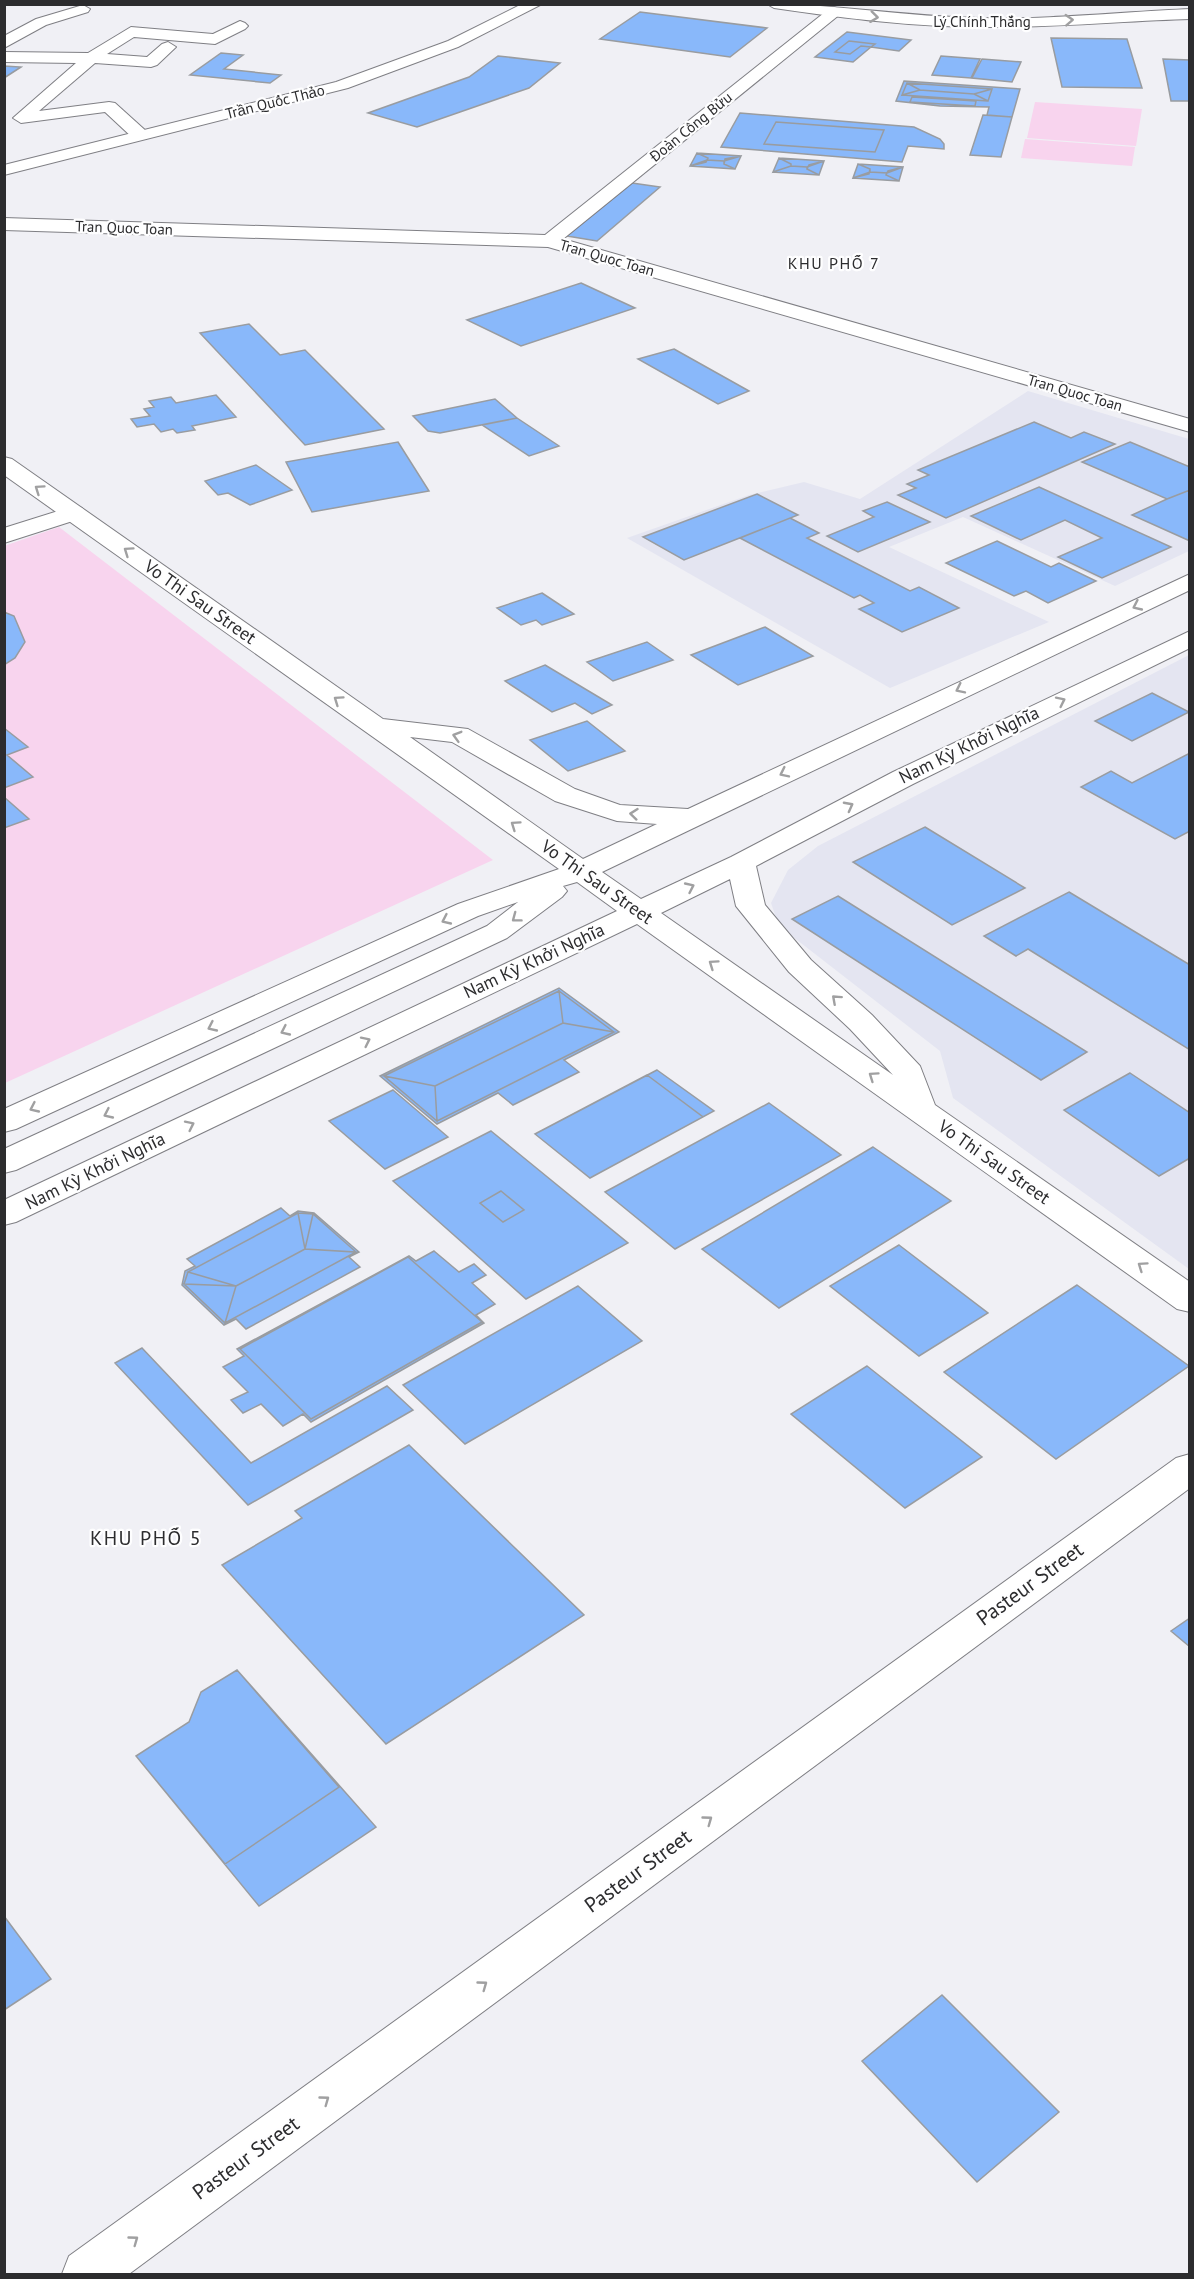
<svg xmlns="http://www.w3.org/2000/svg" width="1194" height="2279" viewBox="0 0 1194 2279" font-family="'PT Sans',sans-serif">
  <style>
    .built { fill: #e4e5f1 }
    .green { fill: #f8d4ee }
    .building { fill: #89b8fa; stroke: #999ca0; stroke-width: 1.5 }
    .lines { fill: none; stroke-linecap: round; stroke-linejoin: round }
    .minor-casing { stroke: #7f7f84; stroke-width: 2 }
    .major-casing { stroke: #7f7f84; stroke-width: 2 }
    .minor { fill: #fff; fill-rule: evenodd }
    .major { fill: #fff; fill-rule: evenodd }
    .oneway { stroke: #a0a0a1 }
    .labels { text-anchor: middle; stroke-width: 4.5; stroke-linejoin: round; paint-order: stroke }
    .far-street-label { font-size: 15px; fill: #2c2c2e; stroke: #fefeff }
    .far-neighbourhood-label { font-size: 16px; letter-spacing: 1.5px; fill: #2c2c2e; stroke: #fefeff }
    .street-label { font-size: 18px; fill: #2c2c2e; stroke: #fefeff }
    .neighbourhood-label { font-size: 20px; letter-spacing: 1.5px; fill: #2c2c2e; stroke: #fefeff }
    .near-street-label { font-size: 21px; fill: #2c2c2e; stroke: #fefeff }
  </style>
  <rect width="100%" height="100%" fill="#f0f0f5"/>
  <path class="built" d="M1028 391 1189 439V551L1115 586 963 517 889 547 1049 622 890 688 627 538 749 495 804 482 860 499Z
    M1189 655V1269L953 1098 940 1051 779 926 771 903 788 870 818 846Z"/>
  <path class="green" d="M1035 102 1142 109 1136 146 1027 138Z
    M1025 139 1135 147 1132 166 1021 158Z
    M59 527 493 860 5 1083 4 546Z"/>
  <path class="building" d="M640 12 767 28 730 57 600 39Z
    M847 32 911 40 899 51 871 47 853 62 815 57Z
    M1051 38 1127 39 1142 88 1062 87Z
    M849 41 875 44 871 47 861 46 850 54 835 52Z
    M221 53 243 55 224 69 281 75 270 83 190 75Z
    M498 56 560 63 529 88 417 127 368 113 469 77Z
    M941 56 980 59 971 78 932 75Z
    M982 59 1021 62 1012 82 972 78Z
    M1163 59 1190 60V101H1171Z
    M4 66 21 67 4 78Z
    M904 81 1020 89 1012 117 987 115 989 107 940 106 896 101Z
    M907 83 920 90 902 95Z
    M907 83 992 89 974 94 920 90Z
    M992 89 988 101 974 94Z
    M920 90 974 94 988 101 902 95Z
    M912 97 976 101 975 106 910 102Z
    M740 113 914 127 940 139 944 144V149L908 146 902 162 721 147Z
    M983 115 1012 117 1001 157 970 155Z
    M776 122 884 130 875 152 764 144Z
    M697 153 741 156 735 169 690 166Z
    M697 153 708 158 706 162 690 166Z
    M697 153 741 156 724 161 707 160 708 158Z
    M741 156 735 169 724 164 725 159Z
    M779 158 824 161 819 175 773 172Z
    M779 158 791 164V166L773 172Z
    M779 158 824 161 807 167 791 166V164Z
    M707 160 724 161V164L735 169 690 166Z
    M824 161 819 175 807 169 809 165Z
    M858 164 903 167 899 181 853 178Z
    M858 164 870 169 869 174 853 178Z
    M858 164 903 167 887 173 870 172V169Z
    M791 166 807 167V169L819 175 773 172Z
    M903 167 899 181 886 175 888 171Z
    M870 172 887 173 886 175 899 181 853 178Z
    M632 183 660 187 597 241 567 236Z
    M581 283 635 308 521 346 467 320Z
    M249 324 280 355 305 350 384 429 305 445 200 333Z
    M674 349 749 391 718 404 638 359Z
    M216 395 236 417 192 426 195 430 177 433 173 429 161 432 154 424 137 427 131 419 150 416 144 409 154 407 149 401 171 397 176 403Z
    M495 399 517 418 440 433 428 431 413 416Z
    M517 418 559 446 529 456 482 425Z
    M1034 422 1071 438 1084 432 1115 444 946 518 898 495 916 488 907 484 929 475 918 470Z
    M398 442 429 491 312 512 286 462Z
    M1130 442 1190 467V490L1167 499 1082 462Z
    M256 465 292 490 250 505 228 493 218 495 205 481Z
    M1039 487 1171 547 1102 578 1058 557 1102 538 1065 520 1021 540 971 516Z
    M1190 490V541L1132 515 1167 499Z
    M757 494 798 515 684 560 643 537Z
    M887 502 930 522 858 552 827 536 874 517 863 511Z
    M790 518 819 533 807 538 910 591 919 587 959 608 902 632 859 609 874 603 860 595 854 598 740 538Z
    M997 541 1051 567 1059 563 1096 581 1048 603 1026 591 1014 596 946 563Z
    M542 593 574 614 542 625 536 620 521 625 497 608Z
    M4 612 14 616 25 642 15 658 4 665Z
    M765 627 813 656 738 685 691 655Z
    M647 642 673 660 613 681 587 662Z
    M545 665 612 705 592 714 575 703 552 712 505 681Z
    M1152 693 1189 712 1132 741 1095 721Z
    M587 721 625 751 568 771 530 740Z
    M4 728 28 747 7 755 33 777 4 788Z
    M1190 753V831L1175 839 1081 787 1111 771 1132 783Z
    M4 797 29 819 4 828Z
    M925 827 1025 888 952 925 853 862Z
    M1069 892 1190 965V1050L1028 949 1016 956 984 936Z
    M838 896 1087 1052 1041 1080 792 919Z
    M559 988 619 1032 564 1060 579 1072 513 1105 498 1093 437 1124 380 1076Z
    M559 991 614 1032 563 1023Z
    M559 991 563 1023 435 1086 384 1076Z
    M563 1023 614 1032 437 1121 435 1086Z
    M657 1070 714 1111 590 1178 535 1134Z
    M1130 1073 1190 1113V1158L1159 1176 1064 1110Z
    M647 1075 703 1117 590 1178 535 1134Z
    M384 1076 435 1086 437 1121Z
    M393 1090 448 1137 385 1169 329 1121Z
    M769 1103 841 1155 675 1249 605 1192Z
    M491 1131 628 1243 526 1299 393 1181Z
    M873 1147 951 1201 779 1308 702 1249Z
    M501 1191 524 1210 503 1222 480 1203Z
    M281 1208 290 1216 298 1211 314 1213 359 1252 349 1257 360 1267 246 1329 236 1319 224 1325 182 1285 185 1271 195 1266 187 1259Z
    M298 1213 305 1249 236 1286 188 1272Z
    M298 1213 313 1214 305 1249Z
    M313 1214 356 1252 305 1249Z
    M899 1245 988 1313 919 1356 830 1286Z
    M305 1249 356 1252 225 1323 236 1286Z
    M434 1251 459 1272 474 1264 486 1275 472 1283 495 1304 476 1315 484 1323 311 1422 303 1414 283 1426 261 1404 243 1413 231 1400 248 1392 223 1367 244 1356 237 1349 409 1256 416 1261Z
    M408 1257 482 1322 311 1419 240 1349Z
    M188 1272 236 1286 184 1284Z
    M184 1284 236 1286 225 1323Z
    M1077 1285 1189 1366 1056 1459 944 1372Z
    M578 1286 642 1341 465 1444 403 1385Z
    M142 1348 251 1463 387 1386 413 1410 248 1505 115 1363Z
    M867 1366 982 1457 905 1508 791 1414Z
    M409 1445 584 1615 386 1744 222 1565 302 1518 295 1511Z
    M1190 1618V1647L1171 1631Z
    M237 1670 376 1827 259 1906 136 1756 189 1722 201 1692Z
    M237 1670 339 1787 225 1864 136 1756 189 1722 201 1692Z
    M4 1916 51 1979 4 2010Z
    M942 1995 1059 2112 977 2182 862 2061Z"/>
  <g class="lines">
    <defs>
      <path id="minor" d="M83 5 90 9 88 12 46 25 4 48V36L36 19Z
        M834 7 839 9 842 12 839 15 563 239 1190 419V432L548 247 4 230V218L545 235 829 9Z
        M240 21 245 23 248 26 245 29 215 44 134 37 107 54 147 57 162 44 168 42 176 47 157 65 151 67 95 63 39 111 109 102 115 103 146 131 148 135 146 139H134L105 112 21 123 13 118 76 63 4 62V52L88 53 131 27 213 34Z
        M74 506 82 508 86 513 82 518 4 543V528Z"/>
      <path id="major" d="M522 4H542L458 47 348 88 4 175V165L336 82 448 41Z
        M767 4C838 4 909 17 980 18 1050 20 1120 12 1190 9V19C1121 21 1052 28 984 27 913 27 843 18 774 8Z
        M4 457 12 459 383 719 468 729 575 789 620 805 688 809 1190 574V590L602 872 641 899 731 857 893 772 1190 631V648L913 784 756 866 765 905 811 960 872 1015 920 1066 935 1105 1190 1282V1312L1177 1309 637 924 16 1222 4 1225V1200L617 911 577 882 563 886 567 891 562 897 507 938 16 1170 4 1173V1149L487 926 518 902 478 916 16 1129 4 1132V1109L458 904 559 869 4 475ZM410 737 452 742 555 801 617 821 657 824 583 859ZM730 879 736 906 789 972 850 1029 893 1075 661 913Z
        M1190 1454V1488L129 2274H62L69 2256 1176 1458Z"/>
    </defs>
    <use href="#minor" class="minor-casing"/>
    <use href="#major" class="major-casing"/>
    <use href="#minor" class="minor"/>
    <use href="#major" class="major"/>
  </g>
  <defs><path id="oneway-chevron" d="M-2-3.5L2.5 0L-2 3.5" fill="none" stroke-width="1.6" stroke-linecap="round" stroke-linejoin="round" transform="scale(1.5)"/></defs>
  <g class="oneway">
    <use href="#oneway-chevron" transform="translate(874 17) rotate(7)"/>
    <use href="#oneway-chevron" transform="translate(1069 20) rotate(-3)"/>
    <use href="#oneway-chevron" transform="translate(39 489) rotate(-145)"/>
    <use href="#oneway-chevron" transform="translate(128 551) rotate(-145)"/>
    <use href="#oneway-chevron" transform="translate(1137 606) rotate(155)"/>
    <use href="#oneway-chevron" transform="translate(960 689) rotate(154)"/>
    <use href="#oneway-chevron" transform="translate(338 700) rotate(-145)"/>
    <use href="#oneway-chevron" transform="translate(1061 701) rotate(-26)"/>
    <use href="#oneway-chevron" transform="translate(457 736) rotate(-164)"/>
    <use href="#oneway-chevron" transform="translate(784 773) rotate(154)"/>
    <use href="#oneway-chevron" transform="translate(849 806) rotate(-28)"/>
    <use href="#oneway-chevron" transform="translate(634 814) rotate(-174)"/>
    <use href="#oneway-chevron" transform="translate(515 825) rotate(-145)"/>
    <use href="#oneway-chevron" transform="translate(690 887) rotate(-25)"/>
    <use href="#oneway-chevron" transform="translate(516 918) rotate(143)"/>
    <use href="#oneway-chevron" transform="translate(446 920) rotate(155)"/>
    <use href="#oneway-chevron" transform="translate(713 964) rotate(-145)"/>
    <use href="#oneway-chevron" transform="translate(836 999) rotate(-138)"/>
    <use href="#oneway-chevron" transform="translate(212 1027) rotate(155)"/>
    <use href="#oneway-chevron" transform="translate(285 1031) rotate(155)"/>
    <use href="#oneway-chevron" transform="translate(366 1041) rotate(-26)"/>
    <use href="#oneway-chevron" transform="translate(873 1076) rotate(-145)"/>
    <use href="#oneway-chevron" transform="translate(34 1108) rotate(155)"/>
    <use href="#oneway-chevron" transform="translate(108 1114) rotate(155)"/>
    <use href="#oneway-chevron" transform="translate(190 1125) rotate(-26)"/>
    <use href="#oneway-chevron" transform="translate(1142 1266) rotate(-145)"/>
    <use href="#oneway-chevron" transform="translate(708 1820) rotate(-36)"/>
    <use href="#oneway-chevron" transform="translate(483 1985) rotate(-36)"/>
    <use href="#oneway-chevron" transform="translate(325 2100) rotate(-36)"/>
    <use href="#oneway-chevron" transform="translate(134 2240) rotate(-36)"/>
  </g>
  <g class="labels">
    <g class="far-street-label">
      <text x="982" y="27">Lý Chính Thắng</text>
      <text transform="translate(275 102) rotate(-14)" y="5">Trần Quốc Thảo</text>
      <text transform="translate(691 127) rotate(-39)" y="5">Đoàn Công Bửu</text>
      <text transform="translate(124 228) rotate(2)" y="5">Tran Quoc Toan</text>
      <text transform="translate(607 258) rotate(16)" y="5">Tran Quoc Toan</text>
      <text transform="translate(1075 393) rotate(16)" y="5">Tran Quoc Toan</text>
    </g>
    <g class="far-neighbourhood-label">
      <text x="834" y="269">KHU PHỐ 7</text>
    </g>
    <g class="street-label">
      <text transform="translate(200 602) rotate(35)" y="6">Vo Thi Sau Street</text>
      <text transform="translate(969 745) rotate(-26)" y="6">Nam Kỳ Khởi Nghĩa</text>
      <text transform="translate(597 882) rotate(35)" y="6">Vo Thi Sau Street</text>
      <text transform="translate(534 961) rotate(-25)" y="6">Nam Kỳ Khởi Nghĩa</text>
      <text transform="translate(994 1162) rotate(35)" y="6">Vo Thi Sau Street</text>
      <text transform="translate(95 1171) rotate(-26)" y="6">Nam Kỳ Khởi Nghĩa</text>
    </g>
    <g class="neighbourhood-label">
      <text x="146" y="1545">KHU PHỐ 5</text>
    </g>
    <g class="near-street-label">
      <text transform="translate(1030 1584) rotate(-36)" y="7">Pasteur Street</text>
      <text transform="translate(638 1871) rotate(-36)" y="7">Pasteur Street</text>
      <text transform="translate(246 2158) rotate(-36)" y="7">Pasteur Street</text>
    </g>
  </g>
  <rect width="1194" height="2279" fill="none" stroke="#2c2c2e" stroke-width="12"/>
</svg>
